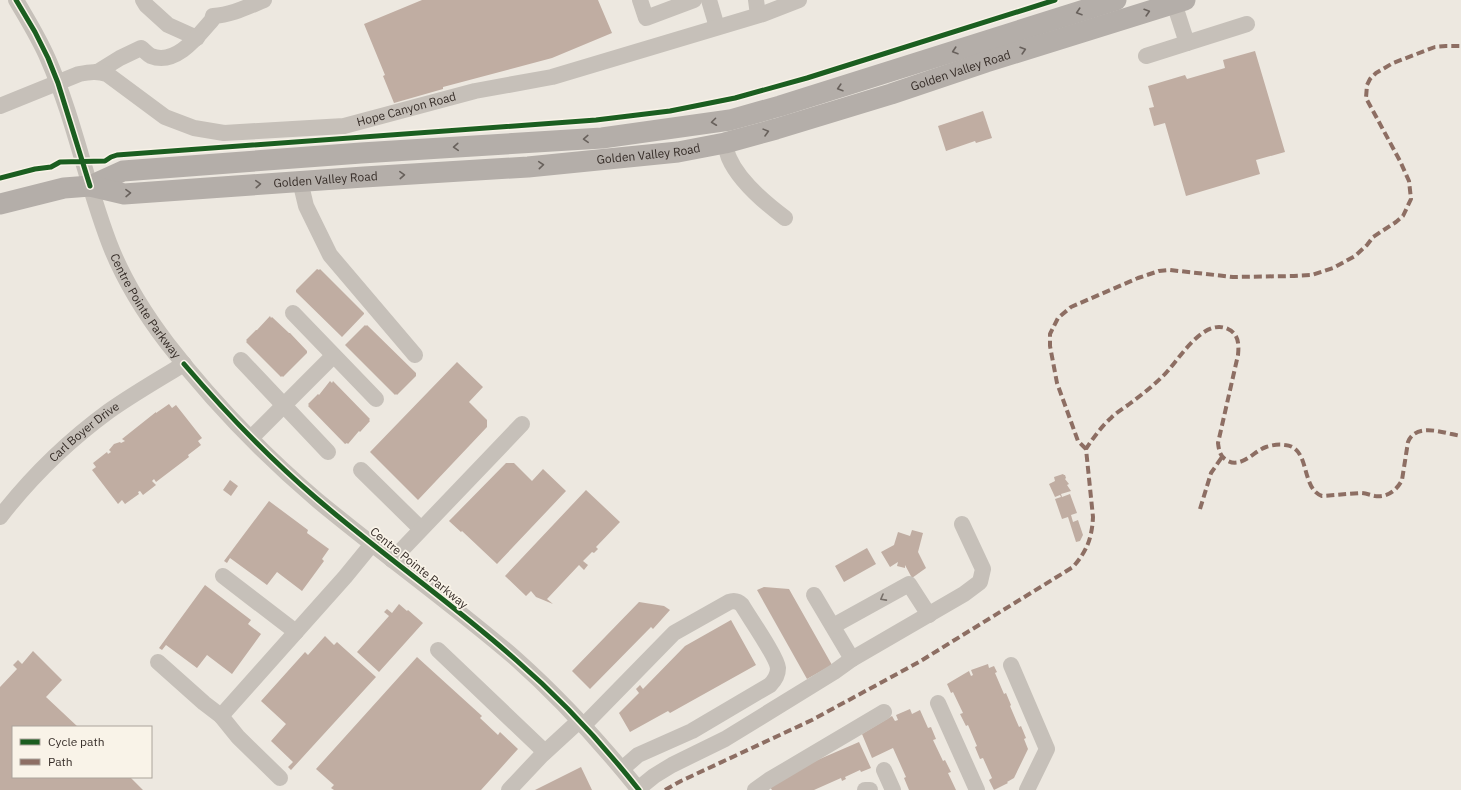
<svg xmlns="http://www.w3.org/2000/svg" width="1461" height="790" viewBox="0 0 1461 790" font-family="'IBM Plex Sans',sans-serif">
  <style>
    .building { fill: #c0ada2 }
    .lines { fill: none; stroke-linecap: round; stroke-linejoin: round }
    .minor { stroke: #c6c0b9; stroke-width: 16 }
    .major { stroke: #b4aea9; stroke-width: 21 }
    .quiet { stroke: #8d6e63; stroke-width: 4; stroke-dasharray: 8 4; stroke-linecap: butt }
    .cycleway-casing { stroke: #f9f3e8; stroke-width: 8 }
    .cycleway { stroke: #1b5e20; stroke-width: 5 }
    .oneway { stroke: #68615c }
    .oneway2 { stroke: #776f69 }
    .labels { text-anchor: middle; stroke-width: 3.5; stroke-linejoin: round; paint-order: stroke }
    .street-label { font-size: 12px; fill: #362d28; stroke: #f9f3e8 }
  </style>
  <rect width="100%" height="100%" fill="#ede8e0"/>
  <path class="building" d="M422 0H598L612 33 552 58 443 87V89L394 103 383 76 385 75 364 24Z
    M1255 51 1285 152 1256 160 1260 174 1186 196 1165 123 1154 126 1149 108 1154 107 1148 86 1185 75 1187 79 1225 68 1223 60Z
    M983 111 992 138 976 143 975 141 946 151 938 126Z
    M317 269 319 270 320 269 364 313V314L342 337 296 292V290Z
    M270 316 271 318 272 317 289 333H290L307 351V353L283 377 282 376 281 377 246 342 247 341 246 340 256 330H257Z
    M365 325 366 326 367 325 416 373V376L397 395 396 394 395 395 345 345Z
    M457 362 483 387 469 402 487 420V427L418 500 370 452Z
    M330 381 332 383 333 381 370 419 369 420 370 421 360 432 359 431 348 444 347 443 345 444 308 406 309 405 308 404 318 394 319 395Z
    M169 404 172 408 176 405 202 438 198 441 201 445 188 455 189 457 156 482 154 479 152 481 156 485 143 495 140 491 138 492 139 494 125 504 122 500 118 504 92 470 96 467 93 463 107 452 108 454 111 452 109 450 114 444 120 442 121 443 125 441 122 439 156 412V413Z
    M506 463H514L532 481 543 469 566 491 497 564 462 531 461 532 449 521Z
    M1063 474 1064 475H1065L1066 478 1065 479 1069 484 1067 485 1071 491 1061 494 1062 497 1070 494 1077 513 1071 515 1073 522 1078 520 1083 535 1080 541 1076 542 1068 517 1062 519 1055 499 1061 497 1060 495 1055 497 1049 484 1055 481 1054 477Z
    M230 480 238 486 231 496 223 490Z
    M586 490 620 522 596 547 598 549 594 553 592 552 583 561 588 565 584 570 579 565 547 599 553 604 536 597 531 591 526 596 505 576Z
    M269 501 308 530 307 533 329 549 322 559 324 561 302 591 277 572 267 585 230 558 227 563 224 561Z
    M912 530 923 533 918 552 926 568 912 578 905 565V568L897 566 898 562 890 567 881 552 894 545 898 532 910 536Z
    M867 548 876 564 844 582 835 566Z
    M205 585 251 620 248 624 261 634 232 674 207 655 197 668 166 645 162 650 159 648Z
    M764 587 789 589 832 665 807 679 757 590Z
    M639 602 664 606 670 610 653 629 651 627 590 689 572 671Z
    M399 604 407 611 408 610 423 623 379 672 357 652 389 616 384 612 387 609 392 613Z
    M731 620 756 665 670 713 668 711 630 732 619 713 639 693 636 689 640 685 643 689 685 646Z
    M325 636 334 645 337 642 376 677 291 770 288 767 293 762 271 741 286 724 261 701 305 652 308 655Z
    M33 651 62 680 46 697 78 727H13V777H130L143 790H0V687L17 669 13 665 18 660 22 664Z
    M417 657 482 716 480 718 498 735 500 732 518 749 481 790H334L331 788 334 785 316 769Z
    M988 664 989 668 994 666 997 672 995 673 1004 694 1006 693 1011 705 1010 706 1019 727 1021 726 1026 738 1024 739 1028 749 1014 778 1007 782 1008 783 994 790 989 780 992 778 983 758 980 759 975 747 977 746 968 725 966 726 960 714 963 713 953 692 951 693 947 684 969 671 971 676 973 675 971 670Z
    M910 709 912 714 920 710 928 728 931 727 936 739 933 740 943 761 945 760 951 772 948 773 956 790H909L904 778 906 777 893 748 872 758 862 734 892 716 895 721 898 720 896 715Z
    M859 742 871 768 861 772 860 770 845 777 846 779 842 781 841 778 814 790H772L770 787 799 768Z
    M581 767 592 790H535Z"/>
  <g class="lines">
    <g class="minor">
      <path id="s1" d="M16 0C27 19 39 38 48 59 75 120 87 188 112 250 126 284 145 314 167 343 211 400 262 453 317 500 382 554 451 603 515 658 560 698 601 743 639 790"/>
      <path d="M143 0 146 5 168 25 197 38"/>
      <path d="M640 0 646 18 694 0"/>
      <path d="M709 0 717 27"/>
      <path d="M756 0 758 15"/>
      <path d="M1187 43 1247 24"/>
      <path d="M1146 56 1187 43 1174 3"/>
      <path d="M99 71 120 58 141 48C144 50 147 54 151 56 176 66 198 36 212 20L213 16C231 15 247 7 264 0"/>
      <path id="s2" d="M0 106 79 74C90 72 97 71 107 74L165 117 194 128 224 133 344 126 475 91 552 77 763 14 799 0"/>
      <path d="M725 143C726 148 727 153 729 158 739 181 765 203 785 218"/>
      <path d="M300 181 306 206 330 255 415 355"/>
      <path d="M293 313 376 399"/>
      <path d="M241 360 328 452"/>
      <path d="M251 438 333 356"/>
      <path d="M361 470 421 529"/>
      <path id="s3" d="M0 517C31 477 68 441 109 411 133 394 159 379 184 364"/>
      <path d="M392 560 522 424"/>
      <path d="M223 576 296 632"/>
      <path d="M814 595 852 659"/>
      <path d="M833 626 909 584 929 615"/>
      <path d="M438 650 545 752"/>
      <path d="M158 662 204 703 221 716 238 737 280 778"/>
      <path d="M1011 665 1047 749 1027 790"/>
      <path d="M938 703 977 790"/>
      <path d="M221 716 345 577 372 544"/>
      <path d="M584 725 674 633 729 602C734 600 738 601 742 605 749 617 777 657 778 668 778 675 775 680 770 685L692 731 638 755 622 769"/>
      <path d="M884 770 893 790"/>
      <path d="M638 789 654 776 672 765 725 739 834 672 852 659 964 594 980 582 983 569 962 524"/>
      <path d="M509 790 542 755 579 721"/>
      <path d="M755 790 769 780 884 712"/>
      <path d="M865 790H870"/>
    </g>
    <g class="major">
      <path d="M90 186 123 171 361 153 602 138 730 120 780 106 1116 0"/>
      <path id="s4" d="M0 204 64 188 90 186 124 194 364 177 528 167 678 152 725 143 776 129 891 94 986 62 1185 0"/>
    </g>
    <path class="quiet" d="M1086 449 1078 441 1057 383 1050 346V334L1058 318 1071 307 1138 278 1159 271 1170 270 1233 277 1294 276 1312 275 1333 268 1355 256 1367 245 1373 237 1396 222 1403 216 1411 199 1409 181 1400 161 1366 98 1367 85 1370 79 1376 73 1393 63 1435 47 1446 46H1461
      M1200 509 1211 473 1222 457
      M665 790 681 781 812 720 919 662 1073 567C1087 551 1092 538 1093 517L1086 449C1093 438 1102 426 1111 418 1116 413 1122 409 1128 405 1140 396 1152 387 1163 376 1178 362 1202 317 1228 329 1239 334 1239 345 1238 355L1218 443C1219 451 1220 457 1228 461 1242 468 1254 451 1266 447 1272 445 1279 444 1285 445 1311 447 1300 488 1322 496 1335 495 1347 494 1360 493 1365 493 1370 495 1375 496 1387 498 1397 490 1402 480L1408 442C1416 422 1444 433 1461 436"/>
    <defs>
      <path id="cycleway" d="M16 0 35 32 48 58 58 83 90 186
        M0 178 35 169 51 167 60 162 105 161 111 157 117 155 596 120 670 111 735 98 807 78 1055 0
        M184 364C225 412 268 457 316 498 381 554 452 603 516 660 561 699 602 743 639 790"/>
    </defs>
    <use href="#cycleway" class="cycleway-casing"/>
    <use href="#cycleway" class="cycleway"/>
  </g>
  <defs><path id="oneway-chevron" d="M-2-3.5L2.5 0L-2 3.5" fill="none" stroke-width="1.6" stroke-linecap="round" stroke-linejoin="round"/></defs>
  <g class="oneway">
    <use href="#oneway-chevron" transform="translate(1079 12) rotate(162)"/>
    <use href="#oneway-chevron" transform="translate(1147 12) rotate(-17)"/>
    <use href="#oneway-chevron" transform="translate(1023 50) rotate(-17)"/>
    <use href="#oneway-chevron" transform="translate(955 51) rotate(162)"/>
    <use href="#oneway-chevron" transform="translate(840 88) rotate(163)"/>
    <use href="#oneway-chevron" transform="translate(714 122) rotate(173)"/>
    <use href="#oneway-chevron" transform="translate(766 132) rotate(-15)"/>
    <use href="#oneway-chevron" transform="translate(586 139) rotate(177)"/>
    <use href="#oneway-chevron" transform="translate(456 147) rotate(176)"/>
    <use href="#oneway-chevron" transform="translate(541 165) rotate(-5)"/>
    <use href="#oneway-chevron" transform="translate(402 175) rotate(-3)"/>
    <use href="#oneway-chevron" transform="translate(258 184) rotate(-4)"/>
    <use href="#oneway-chevron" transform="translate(128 193) rotate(-1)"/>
  </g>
  <use class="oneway2" href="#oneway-chevron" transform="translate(883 598) rotate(151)"/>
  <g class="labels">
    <g class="street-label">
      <text dy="4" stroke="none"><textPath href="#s4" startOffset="977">Golden Valley Road</textPath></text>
      <text dy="4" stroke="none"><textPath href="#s2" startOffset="432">Hope Canyon Road</textPath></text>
      <text dy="4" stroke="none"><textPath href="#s4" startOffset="653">Golden Valley Road</textPath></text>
      <text dy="4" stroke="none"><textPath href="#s4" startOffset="329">Golden Valley Road</textPath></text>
      <text dy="4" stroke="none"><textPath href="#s1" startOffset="334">Centre Pointe Parkway</textPath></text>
      <text dy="4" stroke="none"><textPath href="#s3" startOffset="120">Carl Boyer Drive</textPath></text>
      <text transform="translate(419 568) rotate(39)" y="4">Centre Pointe Parkway</text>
    </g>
  </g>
  <rect x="12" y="726" width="140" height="52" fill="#f9f3e8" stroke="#aba49b"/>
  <rect x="20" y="739" width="20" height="6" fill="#1b5e20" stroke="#aba49b"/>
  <text x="48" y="746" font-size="12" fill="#362d28">Cycle path</text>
  <rect x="20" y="759" width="20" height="6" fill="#8d6e63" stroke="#aba49b"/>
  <text x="48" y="766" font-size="12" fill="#362d28">Path</text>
</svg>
